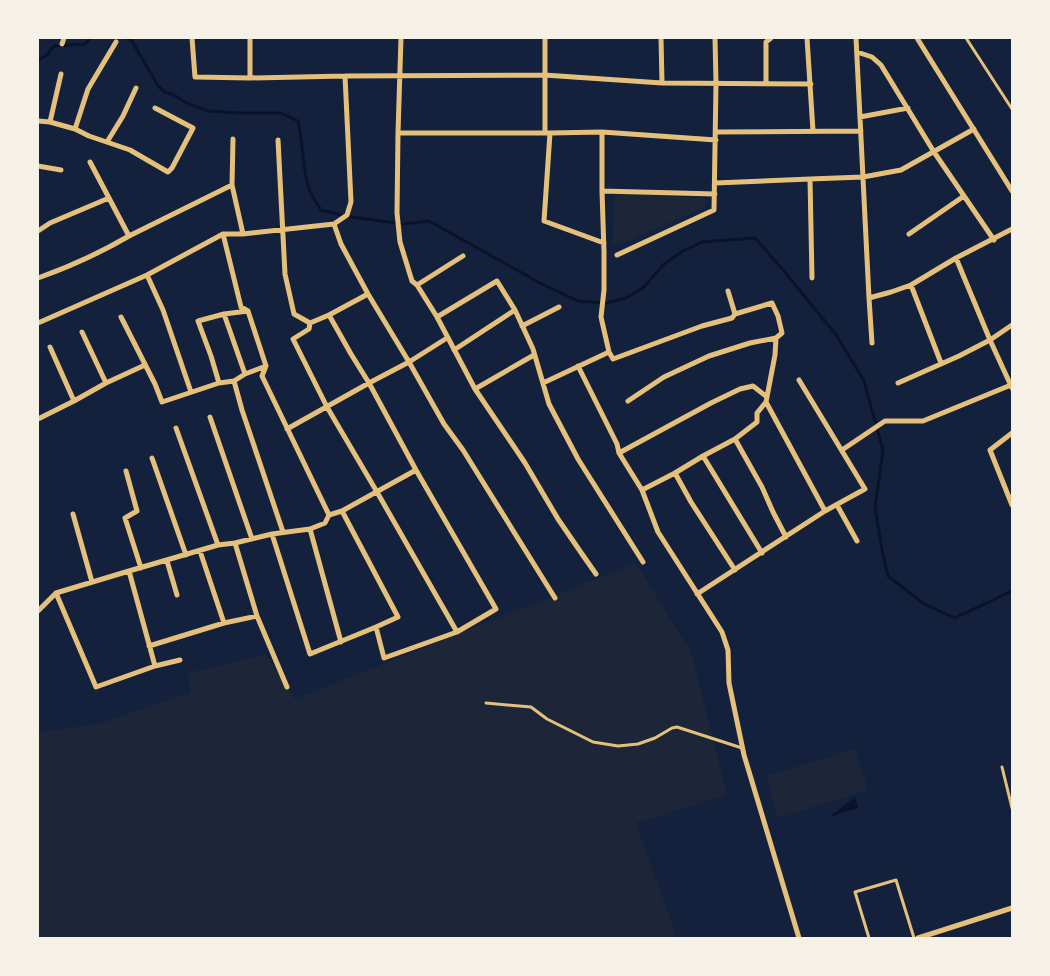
<svg xmlns="http://www.w3.org/2000/svg" width="1050" height="976" viewBox="0 0 1050 976" font-family="'Open Sans',sans-serif">
  <style>
    .green { fill: #1d2539 }
    .water { fill: #0b132b }
    .lines { fill: none; stroke-linecap: round; stroke-linejoin: round }
    .stream { stroke: #0b132b; stroke-width: 3 }
    .service { stroke: #e5c07b; stroke-width: 3 }
    .minor { stroke: #e5c07b; stroke-width: 5 }
  </style>
  <rect width="100%" height="100%" fill="#14213d"/>
  <path class="green" d="M615 193 705 198 706 207 612 247Z
    M636 563 691 652 727 795 636 823 677 938H38V732L98 724 190 693 188 673 265 654 295 699Z
    M855 749 868 790 778 818 766 776Z"/>
  <path class="water" d="M855 797 858 808 829 817Z"/>
  <g class="lines">
    <path class="stream" d="M126 38 132 41 158 86 165 92 174 95 188 104 209 111 238 113H281L298 121C303 143 302 167 309 189 311 196 317 203 321 210L345 216 403 224 429 221 540 283 578 301 606 303 626 298 643 288 664 264 683 251 702 242 755 238 784 271 837 336 864 381 883 450 875 508 883 555 888 576 924 604 955 618 1012 591
      M38 60 47 55 54 46 85 44 90 38"/>
    <path class="service" d="M966 38 1012 109
      M486 703 531 707 547 719 593 742 618 746 638 744 655 738 672 728 677 727 742 748
      M1002 767 1012 808
      M869 938 855 892 896 880 914 938"/>
    <path class="minor" d="M192 38 195 77 250 78 345 76 544 75 662 83 811 84
      M250 38V78
      M401 38 398 133 397 213 400 242 412 281 417 285 437 317 475 389 525 463 558 519 582 554 596 574
      M545 38V133
      M661 38 662 83
      M807 38 813 131
      M856 38 869 298 872 343
      M917 38 1012 191
      M62 44 64 38
      M857 52 872 57 881 65 934 152 994 240
      M766 84V42L771 38
      M860 117 908 108
      M38 121 50 122 75 129 89 136 130 150 168 172 172 168 193 128 155 108
      M50 122 61 74
      M75 129 88 89 116 42
      M602 132V191L604 252V290L601 317 609 352 613 359 702 326 732 318 735 314 772 303 778 316 782 333 776 338 775 355 766 402 757 413V422L735 439 703 456 675 473 642 490
      M716 132 861 131
      M398 133H550L602 132 716 140
      M550 133 544 221 604 243
      M233 139 232 185 243 234
      M278 140 285 274 294 314 310 323
      M107 142 123 116 136 88
      M90 162 129 236
      M38 166 61 170
      M810 179 812 278
      M715 183 810 179 863 177 901 170 974 129
      M602 191 715 194
      M334 224 341 244 368 294 409 362 444 424 463 450 555 598
      M38 231 50 223 109 198
      M223 234 241 307 248 311 266 366 262 376 329 515
      M909 234 964 196
      M617 255 714 210 716 83 715 38
      M956 258 990 340 1012 388
      M147 275 163 310 191 392
      M38 278C69 267 100 253 129 236L232 185
      M417 285 463 256
      M911 285 941 363
      M728 291 735 314
      M368 294 329 315 310 323 309 329 293 339 327 407 377 492 457 632
      M869 298 891 292 911 285 956 258 1012 229
      M224 314 245 374
      M121 317 155 384 162 402 219 383 234 381 245 374 266 366
      M437 317 497 281 515 310 533 349 549 404 578 459 643 562
      M38 323 147 275 223 234H243L334 224 347 215 351 202 345 76
      M522 326 559 307
      M82 332 106 383
      M50 347 74 401
      M454 350 515 310
      M578 366 617 444 619 453 642 490 658 532 722 632 728 650 729 683 744 755 799 938
      M234 381 242 410 283 532
      M219 383 211 356 198 321 224 314 248 311
      M543 383 609 352
      M898 383 959 356 990 340 1012 325
      M475 389 534 355
      M628 401 664 377 709 356 750 343 776 338
      M766 402 825 511
      M210 417 252 539
      M38 419 74 401 106 383 145 365
      M176 428 218 545
      M287 429 369 383 409 362 447 338
      M1012 433 990 450 1012 505
      M735 439 762 487 773 512 786 537
      M842 450 885 421H923L1011 385
      M619 453 711 403 740 389 753 386 767 397
      M703 456 762 553
      M152 458 186 555
      M126 471 137 511 125 518 141 568
      M675 473 691 502 735 570
      M837 505 857 541
      M342 511 398 617 376 627
      M73 514 92 582
      M310 529 341 642
      M272 534 310 654 376 627 384 658 457 632 496 609 416 470 369 383 351 354 329 315
      M235 543 257 616 287 687
      M200 551 224 623
      M167 561 177 595
      M129 571 155 666
      M56 593 96 687 155 666 180 660
      M697 594 825 511 865 489 799 380
      M38 611 56 593 129 571 218 545 235 543 272 534 310 529 325 523 329 515 342 511 416 470
      M149 646 224 623 257 616
      M918 938 1012 908"/>
  </g>
  <rect width="1050" height="976" fill="none" stroke="#f6f1e7" stroke-width="78"/>
</svg>
